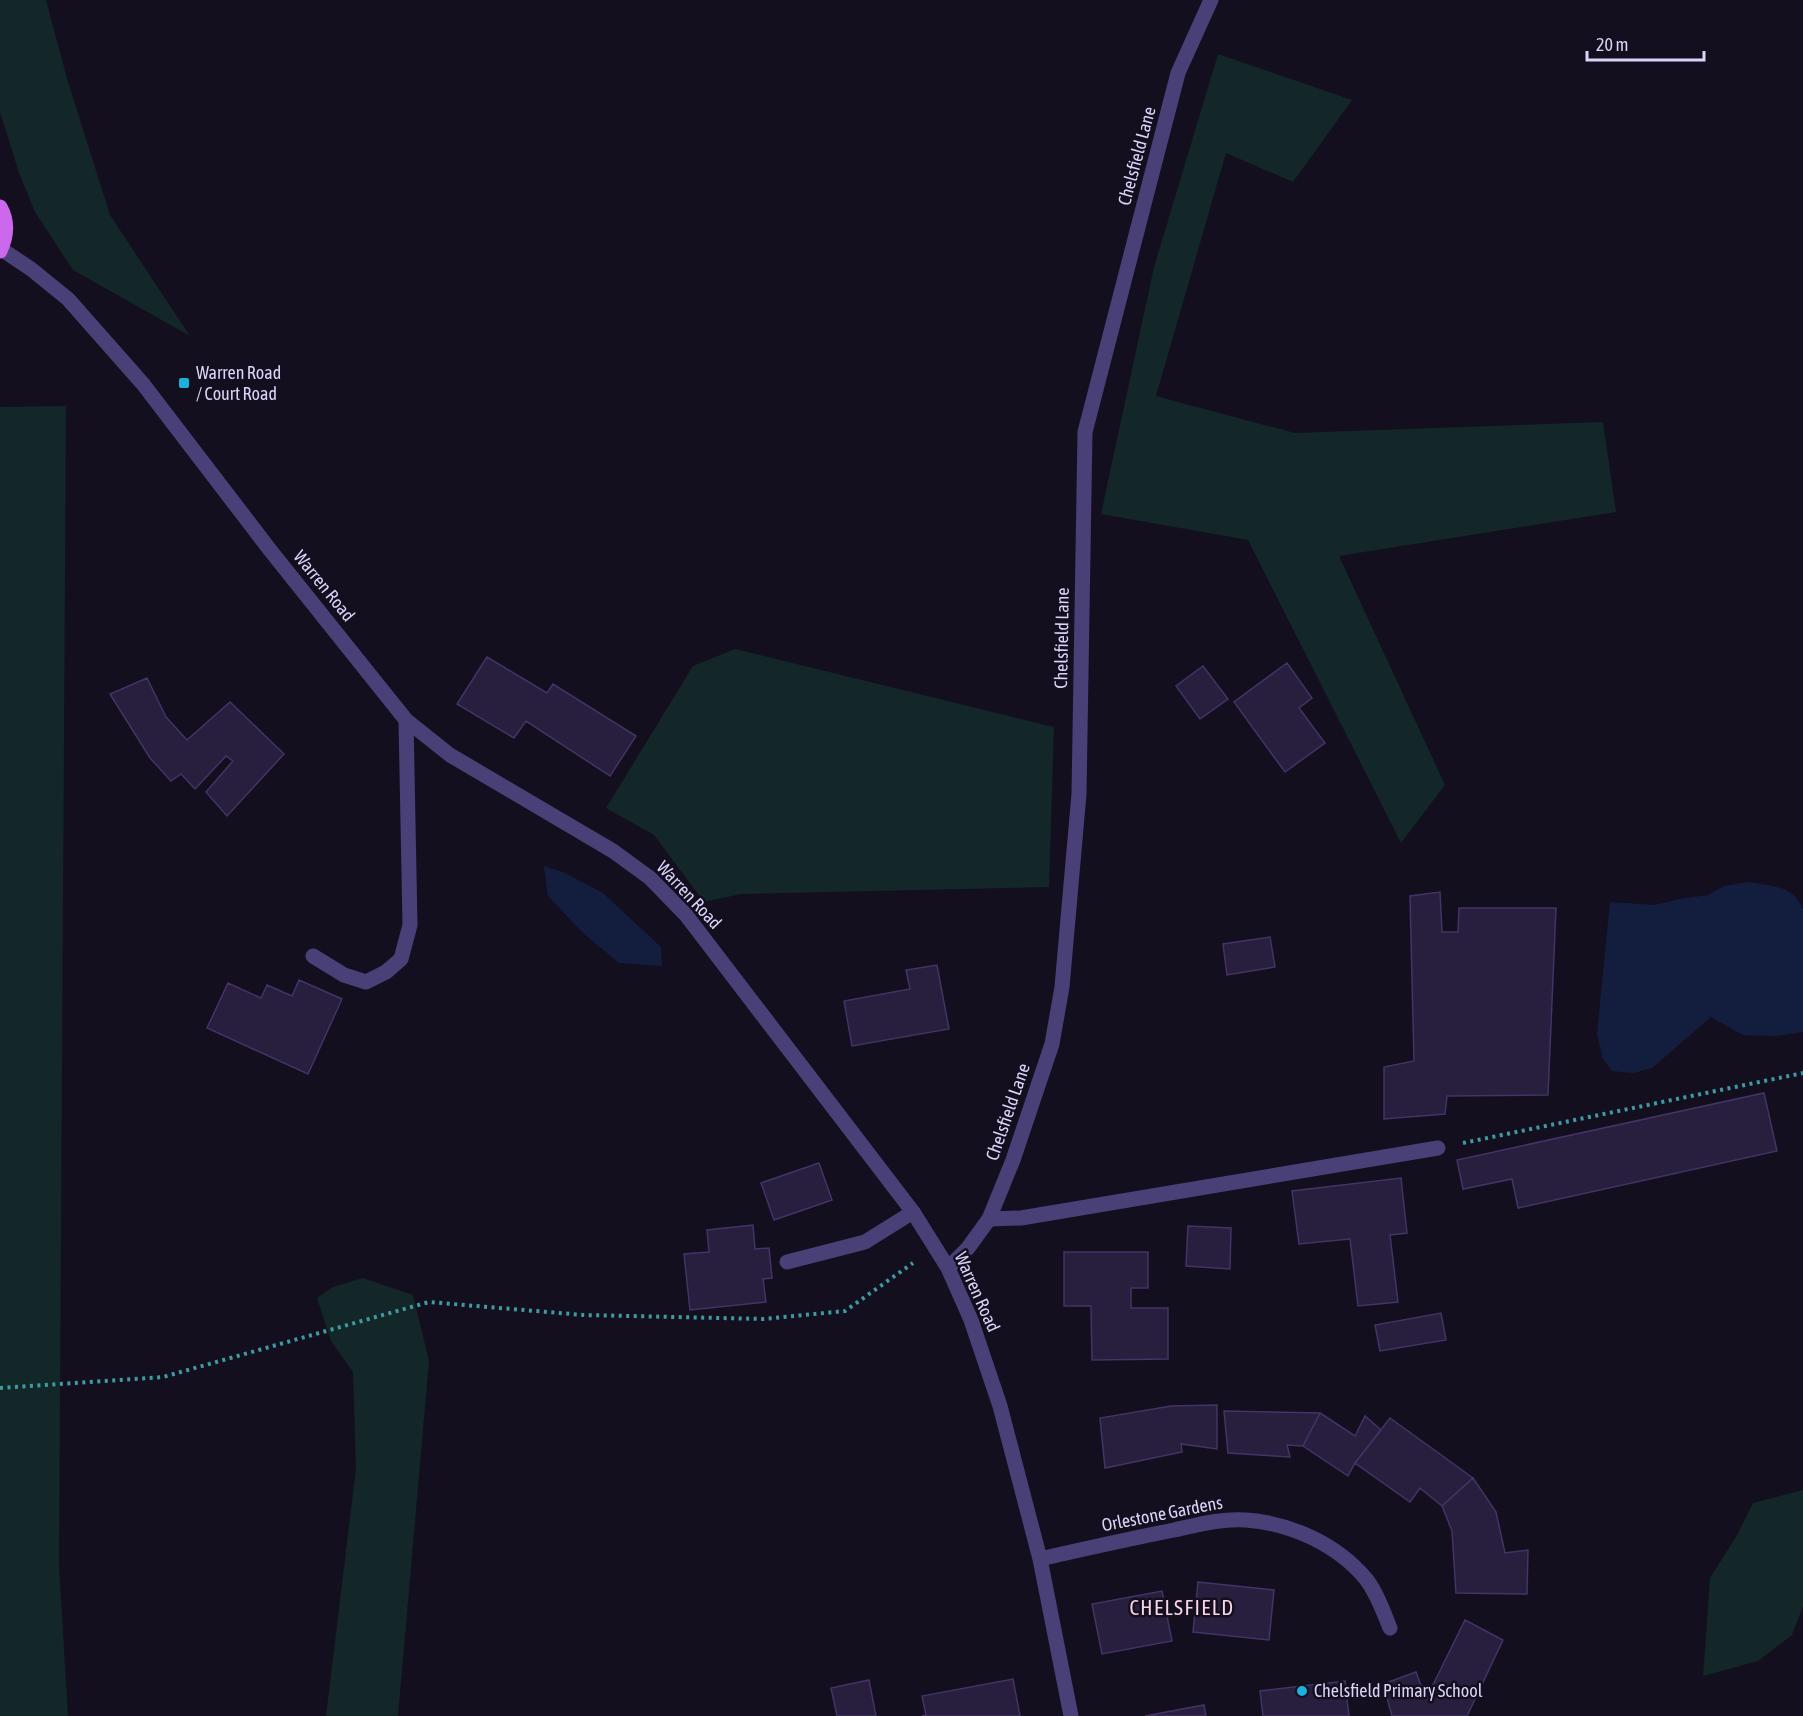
<svg xmlns="http://www.w3.org/2000/svg" width="1803" height="1716" viewBox="0 0 1803 1716" font-family="'Asap Condensed',sans-serif">
  <style>
    .green { fill: #132628 }
    .water { fill: #131e3f }
    .building { fill: #281e3d; stroke: #436; stroke-width: 1.5 }
    .lines { fill: none; stroke-linecap: round; stroke-linejoin: round }
    .path { stroke: #3d9ca3; stroke-width: 4; stroke-dasharray: 3 4.5; stroke-linecap: butt }
    .lane { stroke: #494078; stroke-width: 15 }
    .street { stroke: #494078; stroke-width: 15 }
    .primary { stroke: #cb68eb; stroke-width: 15 }
    .poi-dot { fill: #1cb0dc; stroke: #140f1f; stroke-width: 2 }
    .labels { text-anchor: middle; stroke-width: 5; stroke-linejoin: round; paint-order: stroke }
    .street-label { font-size: 18px; fill: #dcd3f9; stroke: #140f1f }
    .poi-label { font-size: 18px; fill: #dcd3f9; stroke: #140f1f; text-anchor: start }
    .quarter-label { font-size: 21px; letter-spacing: 1.5px; fill: #fad5e7; stroke: #140f1f }
  </style>
  <rect width="100%" height="100%" fill="#140f1f"/>
  <path class="green" d="M0 0H46L68 82 110 215 190 336 73 270 35 212 19 173 0 112Z
    M1218 54 1352 100 1293 182 1226 153 1156 396 1295 433 1603 422 1616 512 1339 556 1445 785 1401 843 1248 540 1101 514 1154 267Z
    M66 406 59 1565 68 1716H0V407Z
    M735 649 1054 727 1049 887 741 894 704 902 654 835 606 808 693 666Z
    M363 1278 413 1295 429 1361 398 1716H326L356 1468 353 1372 331 1341 317 1298 333 1287Z
    M1803 1490V1606L1792 1635 1758 1661 1703 1676 1710 1578 1737 1535 1753 1503Z"/>
  <path class="water" d="M544 866 565 873 603 893 661 947 662 966 619 963 582 932 548 896Z
    M1748 882C1770 886 1795 885 1803 910V1032L1776 1036 1743 1035 1711 1017 1652 1068 1634 1073 1612 1071 1603 1059 1597 1034 1610 902 1654 905 1679 899 1708 895 1724 886Z"/>
  <path class="building" d="M487 657 547 693 553 684 636 736 610 776 526 721 514 738 457 704Z
    M1287 663 1312 698 1299 708 1325 743 1285 772 1234 702Z
    M1203 666 1228 699 1200 719 1176 686Z
    M147 678 166 717 187 740 230 702 284 754 227 816 206 792 233 761 226 756 195 789 181 774 171 781 150 758 110 694Z
    M1440 892 1442 932H1458L1459 908H1556L1548 1095 1447 1096 1445 1114 1384 1119V1067L1414 1061 1410 896Z
    M1270 937 1275 967 1227 975 1223 944Z
    M937 965 949 1029 852 1046 844 1001 910 989 906 970Z
    M299 980 342 999 308 1074 207 1028 228 983 261 998 267 985 292 996Z
    M1764 1093 1777 1151 1518 1208 1512 1179 1463 1189 1457 1160Z
    M819 1163 832 1200 774 1220 761 1183Z
    M1401 1178 1407 1233 1390 1235 1398 1302 1358 1306 1350 1239 1299 1244 1292 1191Z
    M753 1225 755 1249 769 1248 772 1278 763 1279 766 1302 690 1310 684 1254 709 1252 707 1230Z
    M1188 1226 1231 1228 1230 1269 1186 1266Z
    M1064 1252H1148V1288H1131V1308H1168V1359L1092 1360 1091 1306H1064Z
    M1441 1313 1446 1340 1380 1351 1375 1325Z
    M1217 1405V1449L1181 1444 1182 1452 1105 1468 1100 1418 1171 1406Z
    M1224 1411 1320 1413 1303 1446 1287 1445 1290 1457 1228 1453Z
    M1320 1413 1355 1436 1365 1416 1381 1430 1355 1463 1348 1476 1303 1446Z
    M1390 1418 1473 1478 1442 1506 1420 1488 1410 1502 1355 1463Z
    M1473 1478 1496 1512 1505 1553 1528 1550 1527 1594 1456 1593 1452 1531 1442 1506Z
    M1198 1582 1274 1590 1269 1640 1193 1632Z
    M1162 1591 1172 1641 1102 1654 1092 1604Z
    M1465 1620 1503 1640 1467 1716H1392L1383 1684 1416 1672 1426 1699Z
    M1013 1679 1020 1716H922L926 1715 922 1696Z
    M869 1680 876 1716H837L831 1688Z
    M1345 1681 1349 1716H1263L1260 1691Z
    M1204 1705 1206 1716H1145Z"/>
  <g class="lines">
    <path class="path" d="M1463 1143 1803 1073
      M0 1388 163 1377 429 1302 583 1315 764 1319 845 1311 913 1263"/>
    <path class="lane" d="M313 956 344 975 366 982 386 972 401 959 410 925 406 720
      M989 1219 1021 1218 1438 1148
      M787 1262 865 1242 913 1212"/>
    <path class="street" d="M1 249 31 269 68 299 143 384 270 550 406 720 450 755 613 851 650 878 686 915 913 1212 948 1268 971 1320 1000 1406 1040 1559 1071 1716
      M948 1268 968 1248 989 1219 1013 1160 1052 1044 1062 987 1079 794 1085 432 1178 73 1211 0
      M1040 1559C1084 1549 1129 1539 1174 1530 1197 1525 1222 1518 1246 1520 1290 1523 1337 1544 1366 1579 1377 1593 1383 1611 1390 1628"/>
    <path class="primary" d="M0 207C8 221 7 236 0 251"/>
  </g>
  <g class="poi-dot">
    <rect x="178" y="377" width="12" height="12" rx="3"/>
    <circle cx="1302" cy="1691" r="6"/>
  </g>
  <g class="labels">
    <g class="street-label">
      <text transform="translate(1137 156) rotate(-75)" y="6">Chelsfield Lane</text>
      <text transform="translate(324 586) rotate(51)" y="6">Warren Road</text>
      <text transform="translate(1062 638) rotate(-89)" y="6">Chelsfield Lane</text>
      <text transform="translate(689 895) rotate(47)" y="6">Warren Road</text>
      <text transform="translate(1008 1112) rotate(-71)" y="6">Chelsfield Lane</text>
      <text transform="translate(977 1292) rotate(66)" y="6">Warren Road</text>
      <text transform="translate(1162 1514) rotate(-11)" y="6">Orlestone Gardens</text>
    </g>
    <g class="poi-label">
      <text x="196" y="379">Warren Road<tspan x="196" dy="21">/ Court Road</tspan></text>
      <text x="1314" y="1697">Chelsfield Primary School</text>
    </g>
    <g class="quarter-label">
      <text x="1182" y="1615">CHELSFIELD</text>
    </g>
  </g>
  <path d="M1587 51v9h117v-9" fill="none" stroke="#dcd3f9" stroke-width="3"/>
  <text x="1596" y="51" font-size="18" fill="#dcd3f9" stroke="#140f1f" stroke-width="4.5" paint-order="stroke">20 m</text>
</svg>
